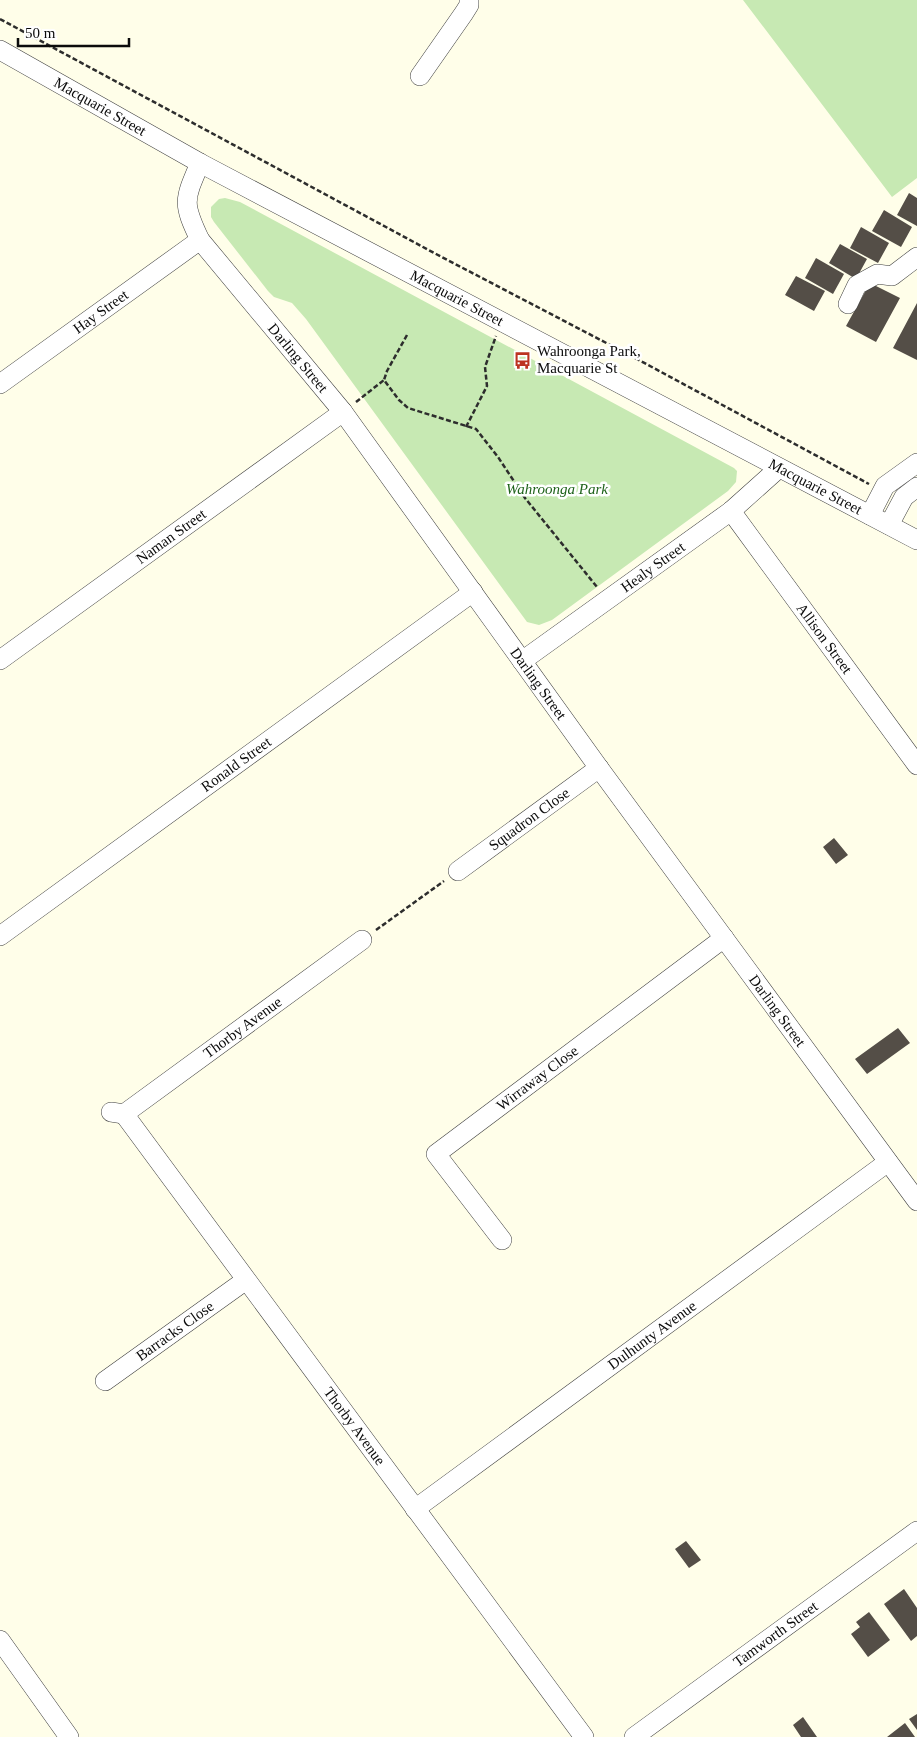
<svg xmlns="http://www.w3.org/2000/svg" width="917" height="1737" viewBox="0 0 917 1737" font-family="Georgia,serif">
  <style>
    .green { fill: #c7e9b3 }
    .building { fill: #544e47 }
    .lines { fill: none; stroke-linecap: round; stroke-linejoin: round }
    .minor-casing { stroke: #3e3e3e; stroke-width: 20 }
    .path { stroke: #2d2d2d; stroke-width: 2.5; stroke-dasharray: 5 2.5; stroke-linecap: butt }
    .minor { stroke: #fff; stroke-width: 19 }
    .labels { text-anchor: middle; stroke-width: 5; stroke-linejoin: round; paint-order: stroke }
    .street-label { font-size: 15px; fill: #0b0b0b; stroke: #fff }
    .poi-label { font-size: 15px; fill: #0b0b0b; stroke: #fff; text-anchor: start }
    .park-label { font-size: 15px; font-style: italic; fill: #1f631b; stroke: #fff }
  </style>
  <rect width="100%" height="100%" fill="#fffee9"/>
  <path class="green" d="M743 0H917V178L892 197Z
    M225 198 240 202 734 468 737 471 736 482 728 491 552 620 539 625 527 622 306 319 292 303 274 297 268 291 214 222 211 217V207L219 199Z"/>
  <path class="building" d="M909 193 917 198V226L897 215Z
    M884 210 912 227 901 247 872 231Z
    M861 227 889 243 878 263 850 248Z
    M840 244 867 259 856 279 829 263Z
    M816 258 844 274 833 294 805 278Z
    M796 276 825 291 814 311 785 295Z
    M870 283 900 298 876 342 846 326Z
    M917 303V360L893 348Z
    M834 838 848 855 836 864 823 847Z
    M898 1028 910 1043 867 1074 855 1059Z
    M686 1541 701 1560 689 1568 675 1549Z
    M904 1589 917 1608V1636L911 1641 884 1604Z
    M869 1612 890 1640 868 1657 851 1634 860 1627 856 1622Z
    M917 1714V1730L909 1719Z
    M803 1717 817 1737H801L793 1725Z
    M905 1723 915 1737H887Z"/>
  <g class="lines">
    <defs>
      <g id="minor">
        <path id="s1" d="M0 50 200 163 917 540"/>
        <path d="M420 76 464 13 469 5V0"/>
        <path id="s2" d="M200 163C184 200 182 203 200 240L343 412 599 768 917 1201"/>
        <path d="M848 304 857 285 877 274 892 276 917 257"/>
        <path id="s3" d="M0 384 200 240"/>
        <path id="s4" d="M731 511 917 765"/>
        <path d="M870 515 885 486 917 463"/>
        <path d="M889 525 904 497 917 487"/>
        <path id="s5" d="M0 660 343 412"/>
        <path id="s6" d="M522 661 731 511 779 468"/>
        <path id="s7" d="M458 871 599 768"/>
        <path id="s8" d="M0 936 473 592"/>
        <path id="s9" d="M111 1112 124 1114 362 940"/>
        <path id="s10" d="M124 1114 584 1737"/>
        <path id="s11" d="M502 1240 436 1154 724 938"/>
        <path id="s12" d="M105 1381 246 1280"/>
        <path id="s13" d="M415 1509 888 1162"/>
        <path d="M0 1640 69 1737"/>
        <path id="s14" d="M634 1737 917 1531"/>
      </g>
    </defs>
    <use href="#minor" class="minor-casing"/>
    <path class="path" d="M0 19 436 254 637 359 869 484
      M407 335 387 371 384 380 399 400 408 408 476 429 498 457 525 498 597 587
      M356 402 384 380
      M466 427 487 386 485 367 496 336
      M376 930 444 881"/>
    <use href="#minor" class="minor"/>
  </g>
  <defs>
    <symbol id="bus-bare" viewBox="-9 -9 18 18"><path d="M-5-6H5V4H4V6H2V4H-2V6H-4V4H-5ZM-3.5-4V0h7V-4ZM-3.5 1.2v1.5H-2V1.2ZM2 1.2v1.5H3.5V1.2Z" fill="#bc3322" stroke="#fff" stroke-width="2.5" paint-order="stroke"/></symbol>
  </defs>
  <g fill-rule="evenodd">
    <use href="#bus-bare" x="510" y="348" width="25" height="25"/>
  </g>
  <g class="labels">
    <g class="street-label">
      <text dy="5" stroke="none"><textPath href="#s1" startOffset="115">Macquarie Street</textPath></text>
      <text dy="5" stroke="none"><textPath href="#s1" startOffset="520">Macquarie Street</textPath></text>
      <text dy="5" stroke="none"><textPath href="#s3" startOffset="124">Hay Street</textPath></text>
      <text dy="5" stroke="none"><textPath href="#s2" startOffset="235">Darling Street</textPath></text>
      <text dy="5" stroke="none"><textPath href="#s1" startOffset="925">Macquarie Street</textPath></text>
      <text dy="5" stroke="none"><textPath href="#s5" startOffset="211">Naman Street</textPath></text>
      <text dy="5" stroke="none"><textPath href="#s6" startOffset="161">Healy Street</textPath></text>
      <text dy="5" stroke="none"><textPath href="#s4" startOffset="158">Allison Street</textPath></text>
      <text dy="5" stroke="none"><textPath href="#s2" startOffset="640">Darling Street</textPath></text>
      <text dy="5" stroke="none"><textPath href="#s8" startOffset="292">Ronald Street</textPath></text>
      <text dy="5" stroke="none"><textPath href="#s7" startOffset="88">Squadron Close</textPath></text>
      <text dy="5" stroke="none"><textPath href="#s2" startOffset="1045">Darling Street</textPath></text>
      <text dy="5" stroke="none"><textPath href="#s9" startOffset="160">Thorby Avenue</textPath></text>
      <text dy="5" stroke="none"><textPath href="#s11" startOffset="235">Wirraway Close</textPath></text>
      <text dy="5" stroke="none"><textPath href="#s12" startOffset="86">Barracks Close</textPath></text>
      <text dy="5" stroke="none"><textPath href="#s13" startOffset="294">Dulhunty Avenue</textPath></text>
      <text dy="5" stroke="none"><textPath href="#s10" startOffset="388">Thorby Avenue</textPath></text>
      <text dy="5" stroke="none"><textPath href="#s14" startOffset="175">Tamworth Street</textPath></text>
    </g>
    <g class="poi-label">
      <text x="537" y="356">Wahroonga Park,<tspan x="537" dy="17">Macquarie St</tspan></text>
    </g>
    <g class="park-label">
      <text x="557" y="494">Wahroonga Park</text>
    </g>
  </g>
  <path d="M18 38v8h111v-8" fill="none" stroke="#0b0b0b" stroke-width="2.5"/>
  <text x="25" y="38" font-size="15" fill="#0b0b0b" stroke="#ffffff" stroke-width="4" paint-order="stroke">50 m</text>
</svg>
